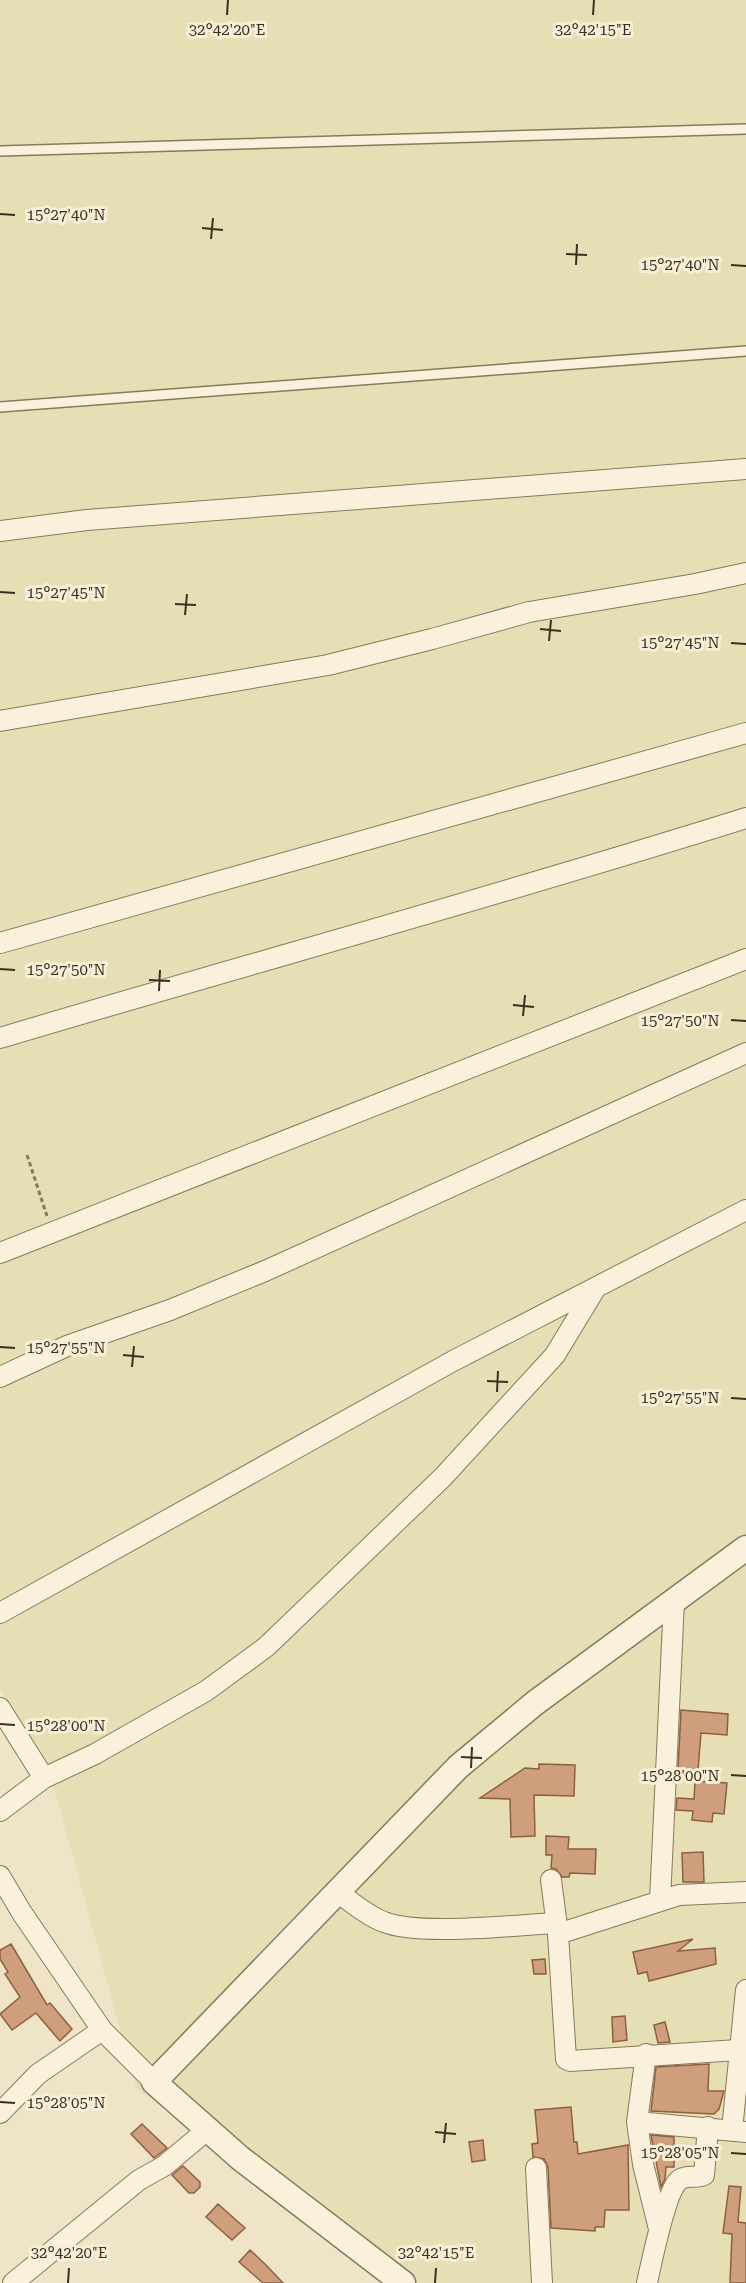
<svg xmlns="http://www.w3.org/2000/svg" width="746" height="2283" viewBox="0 0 746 2283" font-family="'Roboto Serif',serif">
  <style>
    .farmland { fill: #e6deb5 }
    .building { fill: #cf9f7d; stroke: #8d5f41; stroke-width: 1.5 }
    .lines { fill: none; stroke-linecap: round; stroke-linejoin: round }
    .service-casing { stroke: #8d765c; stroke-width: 12 }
    .minor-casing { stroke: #8d765c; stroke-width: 22 }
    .tertiary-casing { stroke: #8d765c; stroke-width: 27 }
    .path { stroke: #8d765c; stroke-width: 3; stroke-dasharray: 4.5 3; stroke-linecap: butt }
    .service { stroke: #faf1dc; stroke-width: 9 }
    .minor { stroke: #faf1dc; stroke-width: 20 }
    .tertiary { stroke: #faf1dc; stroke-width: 24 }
    .ticks { fill: none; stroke: #3d2e20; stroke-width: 2 }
    .ticks-label { font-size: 15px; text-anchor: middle; fill: #3d2e20; stroke: #f7eed8; stroke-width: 6; stroke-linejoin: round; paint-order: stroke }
  </style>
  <rect width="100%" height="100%" fill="#f0e4c8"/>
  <path class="farmland" d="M0 0H746V2283H398L136 2088 54 1787 0 1688Z"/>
  <path class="building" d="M681 1710 728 1714 727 1735 701 1733 698 1770 678 1769Z
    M539 1764 575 1765 574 1796 534 1795 535 1836 511 1837 510 1799 480 1798 525 1768 539 1769Z
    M695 1781 727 1783 724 1814 713 1813 712 1822 692 1820 693 1811 676 1810 677 1798 694 1799Z
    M546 1836 569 1837 568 1849H596L595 1874 570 1873 569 1877H562L556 1869 551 1868 552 1855H546Z
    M703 1852 704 1882H683L682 1853Z
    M693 1939 678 1951 715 1948 716 1964 649 1981 647 1972 638 1974 633 1952Z
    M11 1944 47 2005 50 2003 72 2029 60 2041 36 2013 12 2030 0 2014 20 1997 5 1974 8 1972 0 1959V1950Z
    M545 1959 546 1974H534L532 1960Z
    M625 2016 627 2040 613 2042 612 2017Z
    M665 2022 670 2042 658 2043 654 2025Z
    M709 2064 708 2091H724L719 2109 714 2114 651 2111 656 2067Z
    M571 2107 574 2142H577L578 2154 628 2145 629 2210H605L604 2227H595V2231L551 2228 548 2167 544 2159 533 2157 532 2144 538 2143 535 2110Z
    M142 2124 167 2148 154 2158 131 2134Z
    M651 2135 674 2137V2167H666L665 2179 661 2187Z
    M483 2140 485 2160 472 2162 469 2142Z
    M183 2166 200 2182V2187L194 2193H189L172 2175Z
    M729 2186 741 2187 738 2222 746 2223V2283H730L732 2234 723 2233Z
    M218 2204 245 2228 232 2240 206 2217Z
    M250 2250 265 2264 283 2283H263L239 2262Z"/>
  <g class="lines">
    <defs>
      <path id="service" d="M0 151 746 129
        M0 407 746 351"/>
      <path id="minor" d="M0 531 87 520 746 469
        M0 721 328 665 432 639 529 612 695 584 746 573
        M0 943 746 733
        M0 1038C248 964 498 896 746 818
        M0 1253 746 959
        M0 1377 67 1346 170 1310 265 1271 746 1053
        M0 1613 453 1361 746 1210
        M0 1708 44 1778 95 1754 206 1691 266 1647 443 1477 555 1355 595 1289
        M0 1811 44 1778
        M0 1876 22 1913 102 2030 154 2082
        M551 1880 558 1934 566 2059 570 2061 738 2050
        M337 1892C352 1902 367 1916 384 1922 419 1936 515 1925 556 1923
        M660 1901 674 1601
        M558 1934 679 1895 746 1892
        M646 2054 637 2122 643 2164 659 2229
        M0 2113 38 2074 102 2030
        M637 2122 746 2132
        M732 2130 746 1990
        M536 2168 542 2283
        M13 2283 139 2180 164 2166 207 2130
        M647 2283C651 2264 666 2193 678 2181 685 2174 696 2179 704 2175L708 2127"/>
      <path id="tertiary" d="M403 2283 240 2158 154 2082 458 1767 535 1703 746 1548"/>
    </defs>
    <use href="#service" class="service-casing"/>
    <use href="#minor" class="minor-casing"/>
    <use href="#tertiary" class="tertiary-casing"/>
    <path class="path" d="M27 1155 47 1216"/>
    <use href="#service" class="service"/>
    <use href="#minor" class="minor"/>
    <use href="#tertiary" class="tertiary"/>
  </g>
  <path class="ticks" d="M227 15 228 0M593 15 594 0M0 214 15 215M202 228 223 230M211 239 213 218M566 254 587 255M576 265 577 244M731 265 746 266M0 592 15 593M175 604 196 605M185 615 187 594M540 629 561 631M549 641 551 620M731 643 746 644M0 969 15 970M149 980 170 981M159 991 160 970M513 1005 534 1007M523 1016 525 995M731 1020 746 1021M0 1347 15 1348M123 1355 144 1357M132 1367 134 1346M487 1381 508 1382M497 1392 498 1371M731 1398 746 1399M0 1724 15 1725M461 1757 482 1758M471 1768 472 1747M731 1775 746 1776M0 2102 15 2103M435 2132 456 2134M444 2143 446 2123M731 2153 746 2154M68 2283 69 2268M435 2283 436 2268"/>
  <g class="ticks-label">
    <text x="227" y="35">32°42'20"E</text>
    <text x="593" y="35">32°42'15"E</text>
    <text x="66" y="220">15°27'40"N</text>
    <text x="680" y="270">15°27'40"N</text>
    <text x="66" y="598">15°27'45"N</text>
    <text x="680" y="648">15°27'45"N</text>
    <text x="66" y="975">15°27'50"N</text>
    <text x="680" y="1026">15°27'50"N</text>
    <text x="66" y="1353">15°27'55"N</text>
    <text x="680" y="1403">15°27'55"N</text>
    <text x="66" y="1731">15°28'00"N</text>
    <text x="680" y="1781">15°28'00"N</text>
    <text x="66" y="2108">15°28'05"N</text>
    <text x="680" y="2158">15°28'05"N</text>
    <text x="69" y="2258">32°42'20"E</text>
    <text x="436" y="2258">32°42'15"E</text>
  </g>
</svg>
